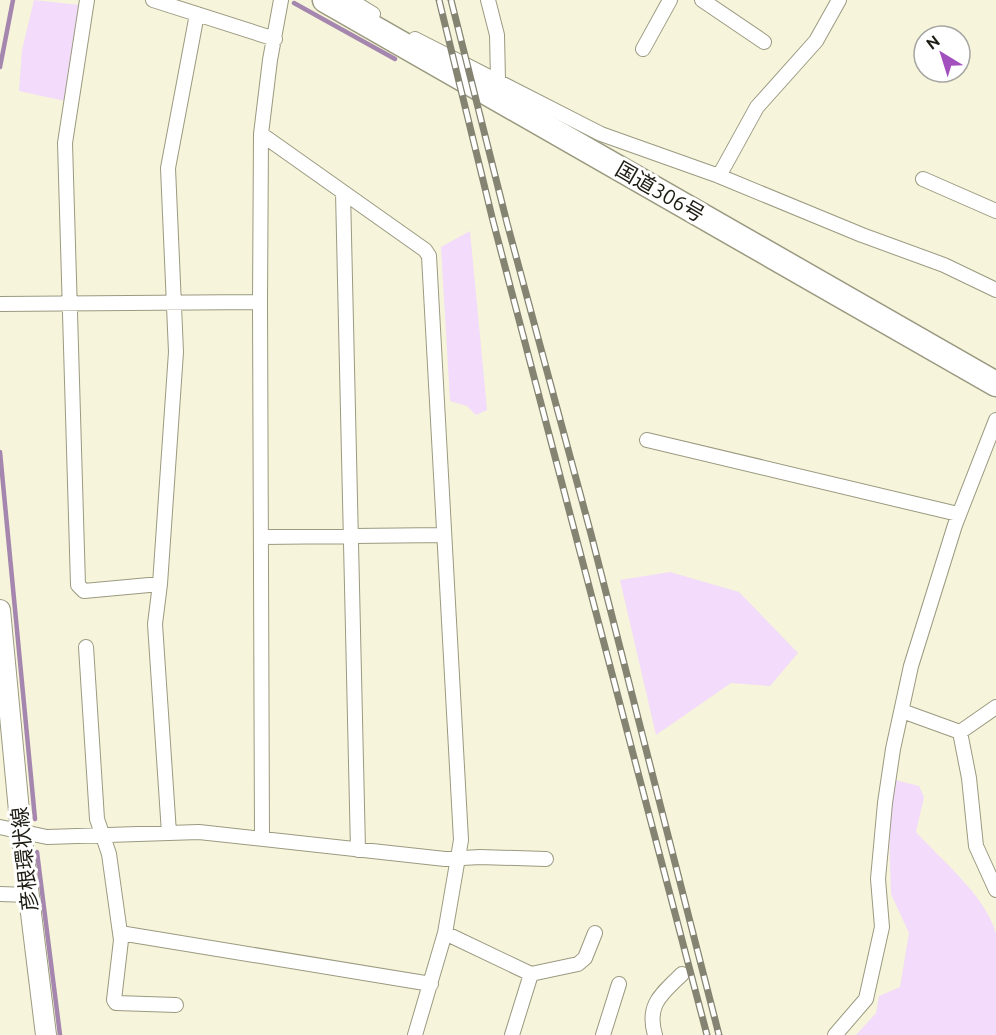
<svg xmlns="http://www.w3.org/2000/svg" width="996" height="1035" viewBox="0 0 996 1035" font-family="Ubuntu,'Noto Sans JP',sans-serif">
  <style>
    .green { fill: #f2dbfb }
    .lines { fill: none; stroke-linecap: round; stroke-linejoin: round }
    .stream { stroke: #a486af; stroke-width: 4.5 }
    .minor-casing { stroke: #9b9a81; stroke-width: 16 }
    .secondary-casing { stroke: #9b9a81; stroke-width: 22 }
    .trunk-casing { stroke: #9b9a81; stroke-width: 27 }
    .minor { stroke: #fff; stroke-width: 14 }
    .secondary { stroke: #fff; stroke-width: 20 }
    .trunk { stroke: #fff; stroke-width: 24 }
    .rail-casing { stroke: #858473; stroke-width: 7 }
    .rail { stroke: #fff; stroke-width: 4.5; stroke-dasharray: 14; stroke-linecap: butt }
    .labels { text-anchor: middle; stroke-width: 6; stroke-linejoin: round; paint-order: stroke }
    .street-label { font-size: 21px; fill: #1e1d14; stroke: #fff }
  </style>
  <rect width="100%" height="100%" fill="#f6f4da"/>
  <path class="green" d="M34 0 79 5 65 101 19 91 22 50Z
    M470 231 487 410 476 415 467 406 450 401 441 247Z
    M670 572 739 592 798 653 770 686 731 683 656 735 620 580Z
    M895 780 919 786 924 797 916 832C943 862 984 894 996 933V1035H856L876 1013 879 996 900 987 909 933 891 894 889 833Z"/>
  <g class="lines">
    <path class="stream" d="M294 3 395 59
      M0 67 13 0
      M0 452 35 819
      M37 852 60 1035"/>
    <defs>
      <path id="minor" d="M87 0 65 143 78 585 84 591 160 584 155 624 169 833
        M153 0 275 39
        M350 0 373 14
        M488 0 497 35 498 80
        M702 0 764 42
        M415 39 601 134 719 176 862 235 944 265 996 290
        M643 49 670 0
        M261 134 425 250 429 256 461 840 445 933 415 1035
        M719 176 757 107 816 41 839 0
        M923 179 996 211
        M343 192 358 850
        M0 304 260 302
        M647 440 958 514
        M261 537 444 535
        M160 584 176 352 168 168 197 14
        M86 647 97 819 109 854 120 933 431 984
        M902 711 960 732
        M960 732 969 778 976 846 996 890
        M960 732 996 707
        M0 827 47 837 199 832 445 859 480 857 546 859
        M262 838 260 302 261 134 270 60 281 0
        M0 894 28 895
        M120 933 121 940 114 1000 116 1003 176 1005
        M445 933 531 974 512 1035
        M531 974 578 964 585 958 595 933
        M603 1035 619 984
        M655 1035C646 1004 662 994 682 974
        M835 1035 866 999 882 927 878 879 885 803 893 749 911 666 955 525 996 420"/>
      <path id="secondary" d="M0 610 21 832 46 1035"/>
      <path id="trunk" d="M325 0 996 384"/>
    </defs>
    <use href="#minor" class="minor-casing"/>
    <use href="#secondary" class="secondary-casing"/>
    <use href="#trunk" class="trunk-casing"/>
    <use href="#minor" class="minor"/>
    <use href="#secondary" class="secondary"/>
    <use href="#trunk" class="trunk"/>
    <defs>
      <path id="rail" d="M439 0 493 221 707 1035
        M451 0 507 223 591 534 719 1035"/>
    </defs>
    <use href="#rail" class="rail-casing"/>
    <use href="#rail" class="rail"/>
  </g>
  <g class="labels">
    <g class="street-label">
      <text transform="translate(660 192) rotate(30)" y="7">国道306号</text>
      <text transform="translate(25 859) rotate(-96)" y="7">彦根環状線</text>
    </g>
  </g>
  <g transform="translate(942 54) rotate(322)"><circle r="28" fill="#ffffff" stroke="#a5a5a1" stroke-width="1.5"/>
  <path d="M0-4.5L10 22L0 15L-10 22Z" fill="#a350bf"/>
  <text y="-9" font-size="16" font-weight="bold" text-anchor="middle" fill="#1e1d14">N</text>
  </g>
</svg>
